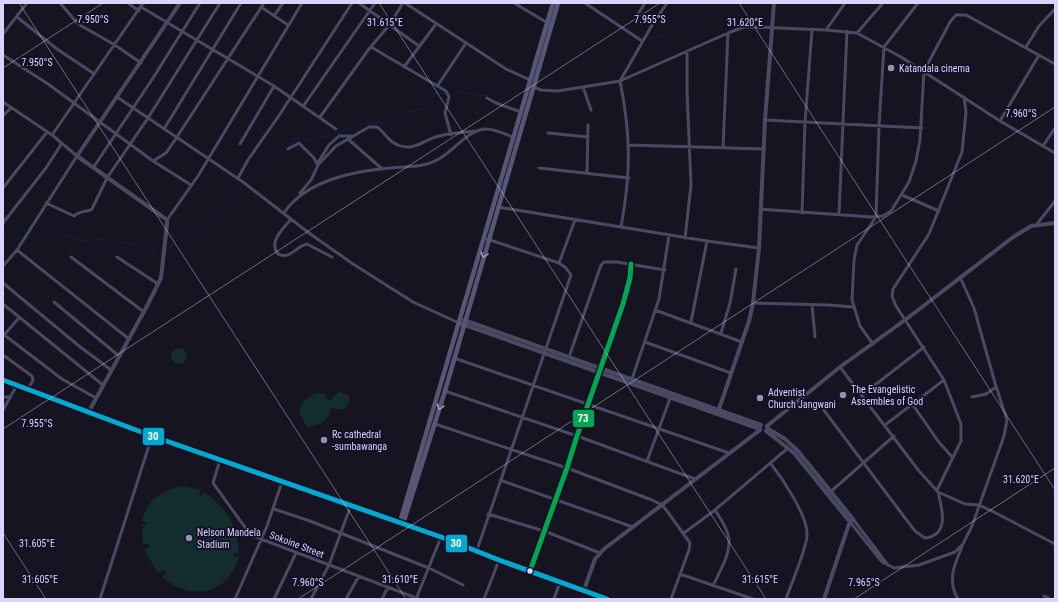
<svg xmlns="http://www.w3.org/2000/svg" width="1058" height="602" viewBox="0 0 1058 602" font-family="'Roboto Condensed',sans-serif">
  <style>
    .green { fill: #132c2d }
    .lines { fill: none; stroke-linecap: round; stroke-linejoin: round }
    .stream { stroke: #0d2144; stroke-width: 1 }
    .minor { stroke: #4a4962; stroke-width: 3 }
    .tertiary { stroke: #4a4962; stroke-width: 4 }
    .secondary { stroke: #575674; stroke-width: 4.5 }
    .trunk { stroke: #62526e; stroke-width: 5.5 }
    .bus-1-casing { stroke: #130f26; stroke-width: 8 }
    .bus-2-casing { stroke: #130f26; stroke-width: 8 }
    .bus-1 { stroke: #00a9ce; stroke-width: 5 }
    .bus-2 { stroke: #00a651; stroke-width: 5 }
    .oneway { stroke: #9e9bc0 }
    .ticks { fill: none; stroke: #d9d4ff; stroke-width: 1; stroke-opacity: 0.45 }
    .poi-dot { fill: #9591b1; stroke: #130f26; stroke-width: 1.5 }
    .bus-dot { fill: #d9d4ff; stroke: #130f26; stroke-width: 1.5 }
    .labels { text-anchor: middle; stroke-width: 3.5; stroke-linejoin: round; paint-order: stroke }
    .poi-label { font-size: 10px; fill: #d9d4ff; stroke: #130f26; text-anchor: start }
    .street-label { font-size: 10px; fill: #d9d4ff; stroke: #130f26 }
    .ticks-label { font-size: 10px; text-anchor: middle; fill: #d9d4ff; stroke: #130f26; stroke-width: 3.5; stroke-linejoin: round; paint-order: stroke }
    .line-badge { stroke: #130f26; stroke-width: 1.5 }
    .badge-label { font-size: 11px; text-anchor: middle; font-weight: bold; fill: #fff }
  </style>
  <rect width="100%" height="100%" fill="#161421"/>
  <path class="green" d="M171 356a8 8 0 1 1 16 0a8 8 0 1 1-16 0Z
    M339 391 349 396 350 400 344 410 331 408C328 423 320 425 307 427L299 412 301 404 315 393 325 394V398L330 401Z
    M181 486 201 490 199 495 201 496 204 492C228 509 237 524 239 554L234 553V556L239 557C228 595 191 602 162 577L166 573 164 570 158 573 144 550 150 546 148 543 143 545 142 524 146 525 147 522 142 521C147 500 160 491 181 486Z"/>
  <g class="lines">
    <path class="stream" d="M650 39C672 34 705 19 720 3
      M448 94 459 92 485 96 506 88H518L525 86
      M3 237 22 239
      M25 238 52 229 65 236 84 241 99 239 133 244 140 247 149 256 152 255 153 249 163 252
      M166 252 175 241 189 231 213 217 229 199 233 198 253 173 267 167 282 149 298 137 311 141 319 137 329 136 366 123 386 122 402 113 429 108 435 93H445"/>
    <path class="minor" d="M60 3 78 24 115 45 141 63
      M128 3 139 11
      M359 3 419 46
      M405 3 506 69 530 80
      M514 3 551 25
      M585 3 642 41
      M141 7 274 86 336 129
      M261 7 288 25
      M638 14 645 3
      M274 16 283 3
      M17 17 57 49 93 73
      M826 30 845 3
      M857 33 883 3
      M3 34 27 3
      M371 47 446 91 449 97 445 113 451 135
      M1026 47 1039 26 1055 9
      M3 55 48 84 153 161 191 185
      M404 67 436 24
      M438 85 466 43
      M533 87 541 90 558 91 620 81 728 33 744 27H754L826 30 857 33 901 57 1000 121 1055 153
      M583 87 591 110
      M117 97 243 182 309 233 353 264 413 302 459 323
      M487 98 496 103 521 112
      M3 102 52 135 77 156 17 250 129 339
      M304 105 375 3
      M3 116 11 108
      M320 117 369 49 390 24 403 3
      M765 120 922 128
      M1000 121 1039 55
      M164 129 241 3
      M548 133 588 137
      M52 135 143 3
      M348 139 381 168
      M240 144 274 86
      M629 145 764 149
      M1043 146 1055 128
      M723 148 728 33
      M288 149 299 143 314 158 318 165
      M153 161 166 153 177 137 264 3
      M317 164 329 145 339 136H353
      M93 168 153 78 200 3
      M539 168 629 178
      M587 173 588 125
      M238 178 248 160 280 114 352 3
      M3 188 47 132
      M300 193 311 180 318 165 336 146 369 127H377C385 132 388 142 398 145 414 152 425 139 439 136 451 133 464 132 477 131
      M902 195 939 211
      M46 203 74 216C82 209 87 213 92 209L107 178 148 118 220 3
      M498 207 707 241 759 248
      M760 209 872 217 883 216 891 211 909 182 916 161 920 140 924 71 950 22 956 15H966L1055 64
      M284 213C305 181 354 171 390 168 406 166 421 168 435 161 452 154 465 132 484 129 493 128 505 134 513 137
      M802 213 805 122 812 30
      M839 214 847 31
      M291 219C283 229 268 242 278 254 291 260 296 246 307 244L332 257
      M167 220 198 176 302 3
      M3 223 46 168 62 143
      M1037 224 1055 201
      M621 227C631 173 631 135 620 81L651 27 667 3
      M685 238 691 185 687 92V51
      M71 257 144 312
      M117 257 158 284
      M559 263 575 220
      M3 266 17 250
      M3 283 79 346 111 370
      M54 302 119 356
      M753 303 828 305 854 307
      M3 304 103 385
      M812 305 815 337
      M655 310 742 342
      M691 322 707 241
      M721 333 730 303 736 269
      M3 334 62 379 96 398
      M4 335 19 318
      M645 342 731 373
      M873 344 860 326 852 300 854 260 857 245 876 217 879 126 884 47 918 3
      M3 355 32 376 33 380 28 389
      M569 357 601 265 604 262H617L665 270
      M454 358 729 453
      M840 367 919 471 938 492 965 504 979 505 992 511 1055 544
      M632 379 659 299 669 235
      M445 391 577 436 695 479
      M862 395 924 347
      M3 397H10
      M972 397 986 394 996 387
      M913 405 938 441 952 457
      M823 409 899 510 915 531 925 538C950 535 942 508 938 492
      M3 410 17 385
      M435 424 567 468 652 500 662 505 667 511 690 543 689 550 671 599
      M885 425 944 380
      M220 460 213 483 247 530 253 536 419 599
      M647 461 671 396
      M771 464C782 478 808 516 807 535 807 548 791 584 786 599
      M500 480 633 527
      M937 490 961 441V424L944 380 896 306 892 296 893 289 929 234 962 152 966 112 964 97
      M828 494 894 436
      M274 509 310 521 429 568 463 585
      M488 514 544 531 600 553
      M853 519 887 564
      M850 522 882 562 894 568 919 565 955 552 963 544 972 526 1004 436 1007 420 995 383 974 308 960 277
      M684 533 715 510 788 448
      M477 550 571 275 566 268 559 263 487 239
      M530 571 567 468 577 436 623 304 630 278 631 264
      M680 574 753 599
      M713 586C719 572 733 551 728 535 726 526 720 518 715 510
      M1044 596 1050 599
      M100 599 152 436
      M235 599 267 526 282 482
      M274 599 296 553
      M311 599 329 565 351 505
      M346 599 359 576
      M382 599 388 587
      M416 599 441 537
      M484 599 499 560
      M554 599 560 582
      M958 599C947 581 954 565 962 547"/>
    <path class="tertiary" d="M464 320 761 425
      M459 323 760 429
      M718 412 749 321 753 303 759 248 765 120 774 3
      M88 413 147 306 161 278 167 224V220L163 217 77 156 180 3
      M767 426 840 367 905 320 1012 238 1031 226 1055 223
      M767 428 785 439 798 451 853 519 849 524 824 599
      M766 431 794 453 850 522
      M584 590 595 559 604 549 760 430"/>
    <path class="secondary" d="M400 522 553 3
      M403 524 445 391 558 3"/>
    <path class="trunk" d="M3 380 152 436 441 537 499 560 607 599"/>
    <defs>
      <path id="bus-1" d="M3 380 152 436 441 537 499 560 607 599"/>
      <path id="bus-2" d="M530 571 567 468 577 436 623 304 630 278 631 264"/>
    </defs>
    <use href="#bus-1" class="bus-1-casing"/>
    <use href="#bus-2" class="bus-2-casing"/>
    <use href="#bus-1" class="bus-1"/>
    <use href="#bus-2" class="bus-2"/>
  </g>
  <defs><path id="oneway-chevron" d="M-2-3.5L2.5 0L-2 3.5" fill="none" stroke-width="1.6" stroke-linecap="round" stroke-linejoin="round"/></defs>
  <g class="oneway">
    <use href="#oneway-chevron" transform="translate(484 255) rotate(106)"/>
    <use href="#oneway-chevron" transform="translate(440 407) rotate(107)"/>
  </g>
  <path class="ticks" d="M19 3 406 599M379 3 766 599M739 3 1055 490M3 68 103 3M3 429 660 3M3 533 46 599M298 599 1055 107M854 599 1055 468"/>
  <g class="poi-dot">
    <circle cx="891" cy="68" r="4"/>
    <circle cx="843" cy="395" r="4"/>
    <circle cx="760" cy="398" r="4"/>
    <circle cx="324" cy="440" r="4"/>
    <circle cx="189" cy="538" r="4"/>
  </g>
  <circle class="bus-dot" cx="530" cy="571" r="3.5"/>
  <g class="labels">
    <g class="poi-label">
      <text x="899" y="72">Katandala cinema</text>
      <text x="851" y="393">The Evangelistic<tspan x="851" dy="12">Assembles of God</tspan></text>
      <text x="768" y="396">Adventist<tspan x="768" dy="12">Church Jangwani</tspan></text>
      <text x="332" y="438">Rc cathedral<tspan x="332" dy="12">-sumbawanga</tspan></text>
      <text x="197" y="536">Nelson Mandela<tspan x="197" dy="12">Stadium</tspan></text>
    </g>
    <g class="street-label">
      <text transform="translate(297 544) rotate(21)" y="4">Sokoine Street</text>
    </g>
  </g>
  <g class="ticks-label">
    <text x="93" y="23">7.950°S</text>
    <text x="650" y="23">7.955°S</text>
    <text x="385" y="26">31.615°E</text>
    <text x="745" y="26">31.620°E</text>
    <text x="37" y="66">7.950°S</text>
    <text x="1021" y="117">7.960°S</text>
    <text x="37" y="427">7.955°S</text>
    <text x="1021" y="483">31.620°E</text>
    <text x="37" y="547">31.605°E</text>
    <text x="40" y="583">31.605°E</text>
    <text x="400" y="583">31.610°E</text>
    <text x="760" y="583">31.615°E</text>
    <text x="308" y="586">7.960°S</text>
    <text x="864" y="586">7.965°S</text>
  </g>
  <g class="line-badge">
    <rect x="572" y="409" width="23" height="19" rx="4" fill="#00a651"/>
    <rect x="142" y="427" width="23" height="19" rx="4" fill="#00a9ce"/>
    <rect x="445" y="534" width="23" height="19" rx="4" fill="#00a9ce"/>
  </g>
  <g class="badge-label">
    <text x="583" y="422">73</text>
    <text x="153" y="440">30</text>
    <text x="456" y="547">30</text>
  </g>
  <rect width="1058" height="602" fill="none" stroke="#d9d4ff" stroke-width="8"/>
</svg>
